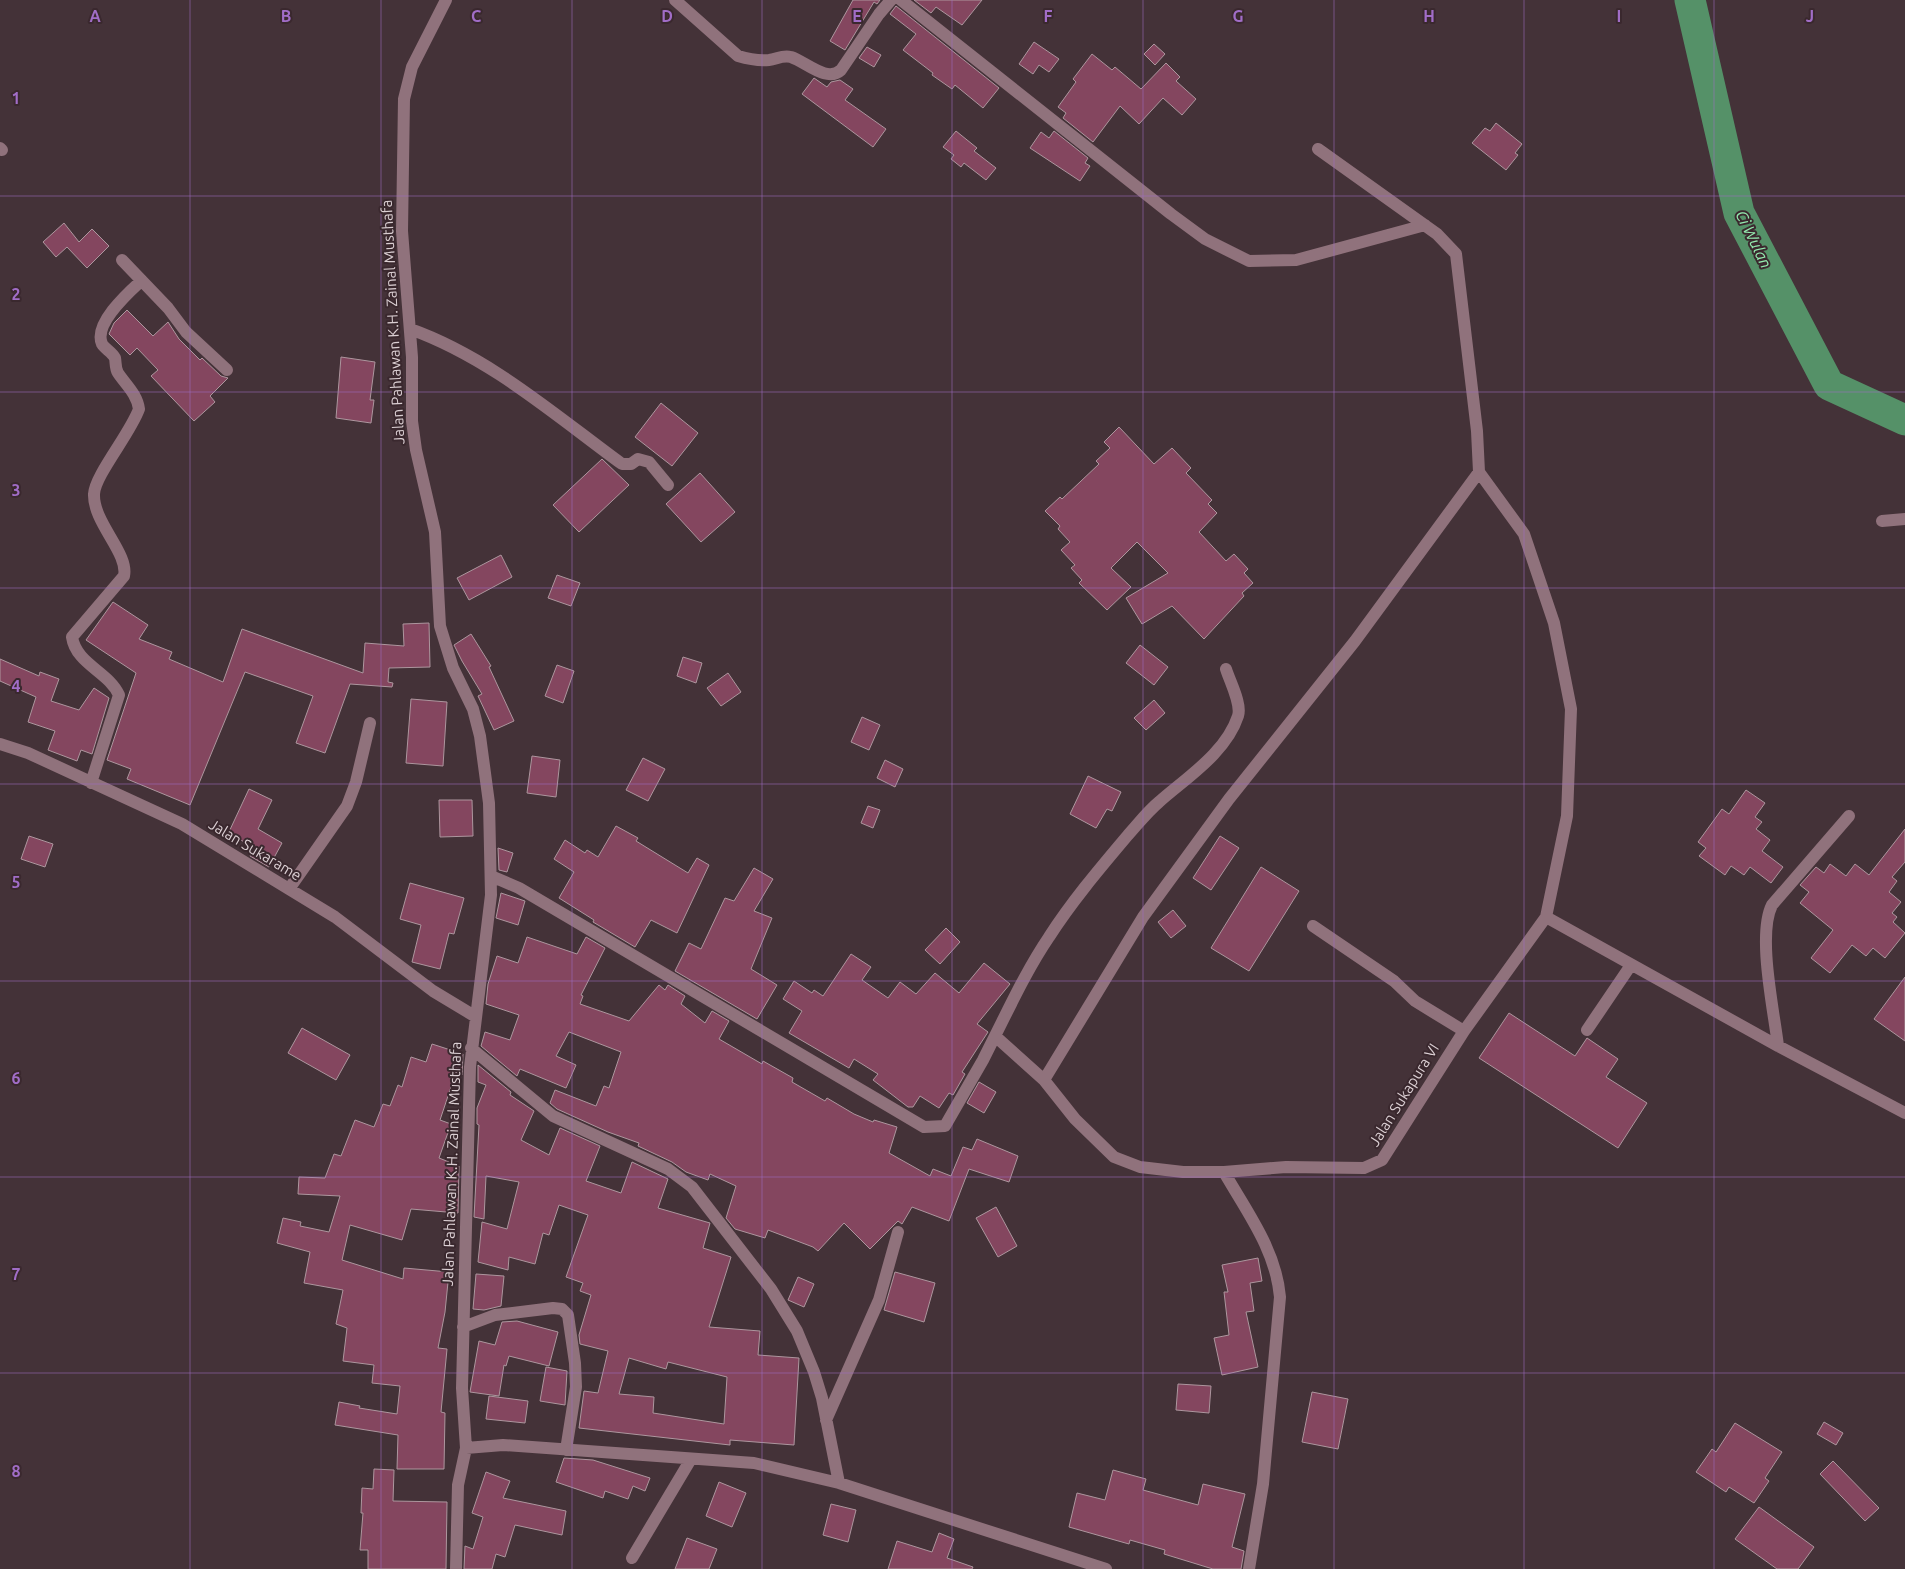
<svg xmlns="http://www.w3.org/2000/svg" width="1905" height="1569" viewBox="0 0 1905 1569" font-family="Ubuntu,sans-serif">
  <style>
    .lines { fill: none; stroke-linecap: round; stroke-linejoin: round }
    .river { stroke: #559168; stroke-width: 31 }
    .building { fill: #84465f; stroke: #ad969e; fill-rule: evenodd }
    .minor { stroke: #90727c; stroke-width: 12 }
    .grid { fill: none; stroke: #a16dc7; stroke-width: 1; stroke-opacity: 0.55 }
    .labels { text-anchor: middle; stroke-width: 4; stroke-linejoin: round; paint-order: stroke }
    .street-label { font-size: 15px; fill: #dbcfd3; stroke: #3a282e }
    .water-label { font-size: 16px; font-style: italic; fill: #94ebaf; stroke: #3a282e }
    .grid-label { font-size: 16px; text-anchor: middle; font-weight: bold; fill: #a16dc7; stroke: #3a282e; stroke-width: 4; stroke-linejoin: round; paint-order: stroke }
  </style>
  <rect width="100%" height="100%" fill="#443238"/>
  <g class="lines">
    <path class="river" d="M1690 0 1739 213 1829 385 1905 420"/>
  </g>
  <path class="building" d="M853 0H880L877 4 874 2 845 50 830 41Z
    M914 0H982L962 25 936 7 931 13Z
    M896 6 999 88 983 108 955 85 952 89 932 75 933 73 903 50 916 34 890 14Z
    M1034 42 1059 59 1049 72 1039 65 1033 74 1019 64Z
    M1154 44 1165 54 1155 65 1144 54Z
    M867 47 881 55 874 67 859 58Z
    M1092 54 1112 70 1115 67 1141 89 1166 63 1180 77 1176 81 1196 99 1182 115 1163 98 1139 124 1120 106 1093 142 1063 118 1066 113 1058 107 1076 82 1073 79Z
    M814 78 827 87 831 82 840 80 853 89 845 100 886 129 873 147 802 94Z
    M1496 123 1522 144 1515 153 1518 155 1506 170 1472 143 1485 128 1490 131Z
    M956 131 977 148 974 151 996 168 986 180 964 163 961 167 951 159 954 155 943 147Z
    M1054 131 1088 158 1085 163 1090 166 1080 181 1030 148 1041 132 1049 138Z
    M64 223 79 242 92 229 109 246 87 268 67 247 56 257 43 242Z
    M127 310 153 336 168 322 179 339 200 360 202 358 221 376 228 378 210 396 215 402 194 421 151 376 158 370 137 348 130 355 109 334 114 323Z
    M341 357 375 362 370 400H374L371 423 336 418Z
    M661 403 698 433 672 466 635 437Z
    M1119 427 1154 464 1172 448 1191 468 1186 473 1212 500 1208 504 1217 513 1199 532 1226 561 1234 554 1248 569 1244 573 1253 583 1242 593 1244 596 1204 639 1172 606 1142 624 1126 598 1168 573 1137 542 1111 568 1131 587 1107 610 1079 583 1082 580 1071 568 1075 565 1061 550 1070 542 1058 529 1060 526 1045 511 1060 497 1062 499 1099 464 1096 461 1110 448 1104 442Z
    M602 459 629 485 579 532 553 505Z
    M700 473 735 512 701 542 666 504Z
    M501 555 512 577 469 600 457 578Z
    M557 575 580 583 571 606 548 598Z
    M113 602 148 625 139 639 172 652 169 659 223 682 242 629 363 673 365 643 404 646 403 624 429 623 430 667 389 668 388 682 393 683 392 687 350 684 325 753 296 743 313 696 245 672 190 805 127 779 131 769 107 760 136 673 86 640Z
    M471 634 491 666 489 667 514 721 494 730 478 696 482 694 462 661 454 645Z
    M1140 645 1168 667 1154 685 1126 663Z
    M683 657 702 663 696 683 677 676Z
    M0 659 39 676 40 672 59 679 51 701 79 710 94 688 109 698 92 754 81 750 77 761 48 750 55 731 28 722 36 697 0 681Z
    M557 665 574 671 563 703 545 696Z
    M728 673 741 692 721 706 707 688Z
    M411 699 447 702 443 766 406 763Z
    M1154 700 1165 713 1146 730 1134 718Z
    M862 717 880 725 869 750 851 742Z
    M532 756 560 760 556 797 527 793Z
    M643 758 665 769 648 801 626 790Z
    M885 760 903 769 895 787 877 778Z
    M1088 776 1121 792 1112 811 1107 809 1096 828 1070 814Z
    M249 789 272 800 258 829 282 843 269 867 250 856 255 847 228 834Z
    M1746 790 1765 803 1755 817 1762 822 1756 829 1770 840 1762 851 1783 867 1771 883 1750 867 1744 875 1731 866 1725 875 1699 856 1706 848 1698 842 1722 809 1729 814Z
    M439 800H472L473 836 440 837Z
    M868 806 880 810 873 828 861 823Z
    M616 826 638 838 636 841 688 873 697 858 709 865 677 933 651 920 635 947 593 922 594 920 559 898 574 872 554 859 565 840 585 853 587 850 598 857Z
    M1905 829V862L1892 877 1897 881 1889 892 1901 902 1892 913 1897 917 1893 922 1905 933 1885 958 1873 948 1866 956 1852 945 1830 973 1811 958 1833 930 1800 903 1809 892 1800 885 1816 867 1824 873 1830 864 1846 876 1855 864 1869 875Z
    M29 836 53 844 45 867 21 859Z
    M1220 836 1239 848 1211 890 1193 878Z
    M498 848 513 853 507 872 499 870Z
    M1261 867 1299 891 1249 971 1211 948Z
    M754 868 773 879 754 911 772 918 751 969 777 985 757 1019 675 971 689 943 701 949 725 898 734 901Z
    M410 883 464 898 454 934 449 933 440 969 412 962 421 925 400 919Z
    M501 893 525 901 518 925 496 918Z
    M1173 910 1186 926 1171 938 1158 922Z
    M946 928 960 942 940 964 925 950Z
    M527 937 577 954 586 937 605 948 581 995 583 996 580 1004 629 1021 659 985 665 990 668 985 685 996 681 1004 705 1023 712 1011 729 1021 719 1039 762 1064 763 1061 793 1078 792 1082 825 1101 827 1098 854 1114 873 1122 874 1120 897 1127 889 1153 930 1176 933 1169 951 1176 963 1147 972 1150 977 1139 1018 1156 1009 1182 969 1169 949 1221 912 1207 902 1224 898 1221 870 1249 844 1223 818 1251 813 1247 768 1230 765 1238 735 1229 726 1218 736 1186 710 1174 708 1180 686 1172 672 1162 638 1146 639 1143 608 1132 557 1109 550 1103 555 1090 596 1106 604 1086 609 1088 621 1052 569 1032 556 1056 576 1065 566 1088 520 1069 517 1076 481 1046 485 1032 510 1040 519 1015 486 1004 488 984 497 956 518 963Z
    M851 954 871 967 862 980 888 998 900 982 916 994 935 973 959 993 984 963 1010 984 977 1024 988 1032 962 1072 965 1074 953 1095 949 1093 939 1108 920 1096 913 1107H908L873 1080 878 1074 854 1059 849 1068 789 1033 802 1011 783 999 794 981 812 993 814 990 823 996Z
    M1905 977V1041L1874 1019Z
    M1509 1013 1575 1056 1587 1038 1618 1059 1606 1077 1647 1103 1618 1148 1479 1058Z
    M302 1028 350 1055 336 1080 288 1053Z
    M432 1044 463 1054 462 1075 456 1072 440 1120 451 1124 439 1158 459 1166 458 1213 411 1209 402 1240 350 1225 342 1260 403 1279 404 1268 449 1272 445 1312 438 1348 447 1349 441 1412 445 1413 444 1469H397L398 1435 335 1425 339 1402 360 1406 359 1408 397 1414 400 1386 372 1383 374 1365 343 1361 347 1328 336 1324 343 1290 304 1283 310 1252 277 1243 283 1218 301 1222 300 1226 329 1232 340 1196 298 1194 299 1177 325 1178 334 1154 341 1156 355 1120 374 1127 383 1104 390 1106 398 1085 402 1087 411 1057 426 1062Z
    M478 1065 511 1092 510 1095 534 1111 521 1140 549 1155 560 1128 600 1146 586 1181 621 1193 632 1162 668 1179 658 1208 710 1223 703 1248 731 1257 709 1327 760 1331 758 1355 799 1358 794 1445 730 1440V1445L579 1428 584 1391 598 1393 608 1351 580 1344 579 1335 591 1295 580 1291 583 1283 566 1277 588 1215 559 1205 549 1235 543 1233 535 1264 509 1257 508 1270 478 1262 482 1222 507 1229 519 1182 486 1176 484 1219 474 1217 479 1125 477 1124V1108L486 1085 478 1082ZM629 1358 666 1369 668 1362 727 1377 724 1424 653 1413 654 1397 619 1394Z
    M979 1082 996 1092 984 1113 967 1103Z
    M996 1207 1017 1246 998 1257 976 1218Z
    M1258 1258 1262 1281 1250 1283 1254 1311 1246 1312 1258 1367 1222 1375 1214 1338 1229 1335 1224 1292H1228L1222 1265Z
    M895 1272 935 1283 924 1322 884 1310Z
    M476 1274 504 1276 501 1306 484 1310 473 1309Z
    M798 1277 814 1284 804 1307 788 1300Z
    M517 1321 558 1332 549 1366 509 1356 506 1366 504 1365 499 1396 470 1392 479 1341 495 1345 502 1322Z
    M546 1367 567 1371 565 1405 540 1401Z
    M1178 1384 1211 1386 1209 1413 1176 1410Z
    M1312 1392 1348 1399 1338 1449 1302 1442Z
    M489 1396 528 1401 525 1423 486 1419Z
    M1824 1422 1843 1433 1836 1445 1817 1434Z
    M1735 1423 1782 1452 1765 1478 1769 1481 1754 1503 1729 1487 1726 1492 1696 1472 1712 1449 1716 1452Z
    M564 1458 593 1460 650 1478 645 1491 633 1486 628 1499 605 1491 603 1498 556 1482Z
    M1833 1461 1879 1508 1865 1521 1820 1474Z
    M374 1469 394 1470 393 1501 447 1502 446 1569H368V1550H360L363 1513H361L362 1488 373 1489Z
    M1113 1470 1146 1479 1143 1490 1198 1505 1203 1484 1245 1494 1232 1547 1244 1551 1241 1569H1213L1164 1554 1165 1550 1130 1540 1129 1544 1069 1527 1077 1493 1105 1500Z
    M486 1472 510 1481 503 1498 566 1511 562 1535 515 1525 505 1557 496 1554 492 1569H464L465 1546 473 1549 483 1517 472 1513Z
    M719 1482 746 1493 732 1527 706 1516Z
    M831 1504 856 1510 848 1542 823 1535Z
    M1759 1507 1814 1547 1798 1569H1777L1735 1539Z
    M939 1533 954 1539 947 1558 973 1567 972 1569H888L897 1541 932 1552Z
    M687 1538 717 1549 709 1569H675Z"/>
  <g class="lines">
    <path class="minor" d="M446 0 412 67 404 99 402 231 412 357V421L416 450 435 532 440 626 453 668 473 709 480 736 489 803 491 895 470 1067 462 1388 466 1448 458 1485 456 1569
      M675 0 738 56C748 59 758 61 769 60 777 59 782 55 791 57 806 62 827 83 841 70L879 14 891 0
      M901 0 1171 214 1205 239 1249 261 1296 260 1425 225
      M0 148 2 150
      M122 260 168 308 186 332 227 370
      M410 329C489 357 555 415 622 464H631L638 459 649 462 668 485
      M1882 521 1905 519
      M0 744 28 753 182 824 335 917 433 991 476 1017
      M91 783 119 695C109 672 76 664 72 637L124 576C129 553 93 523 94 494 95 475 130 434 139 409 137 394 126 385 118 373 115 368 116 363 115 358 112 352 105 349 102 344 93 324 129 292 141 281
      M491 876 519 888 924 1127 945 1126 983 1060 995 1036 1044 1080 1143 917 1229 799 1355 641 1479 472 1477 431 1456 254 1437 234 1318 149
      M289 889 347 806 356 782 370 723
      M1546 917 1778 1046 1905 1113
      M1313 926 1394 981 1415 1001 1464 1031
      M1587 1030 1631 965
      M995 1036C1012 1002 1028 968 1049 937 1072 901 1101 867 1128 835 1138 824 1148 811 1159 802 1186 778 1226 753 1238 716 1242 704 1230 682 1226 669
      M1778 1046C1774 1011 1757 935 1772 905L1849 816
      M471 1048 553 1116 668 1169 692 1187 771 1289 797 1331 814 1372 822 1398 839 1483
      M1044 1080 1075 1119 1114 1157 1140 1167 1183 1172H1224L1286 1167 1364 1168 1382 1160 1464 1031 1546 917 1567 816 1571 709 1554 623 1524 534 1479 472
      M1224 1172C1247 1212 1276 1250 1280 1297L1263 1484 1249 1569
      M463 1327 495 1315 553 1308 562 1309 568 1315 575 1363 576 1387 566 1450
      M826 1420 879 1300 898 1232
      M466 1448 503 1445 754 1463 839 1483 1106 1569
      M632 1558 691 1459"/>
  </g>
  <path class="grid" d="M190 0V1569M381 0V1569M572 0V1569M762 0V1569M952 0V1569M1143 0V1569M1334 0V1569M1524 0V1569M1714 0V1569M0 196H1905M0 392H1905M0 588H1905M0 784H1905M0 981H1905M0 1177H1905M0 1373H1905"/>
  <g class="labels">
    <g class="street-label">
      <text transform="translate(393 322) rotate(-93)" y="5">Jalan Pahlawan K.H. Zainal Musthafa</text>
      <text transform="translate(255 850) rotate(31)" y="5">Jalan Sukarame</text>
      <text transform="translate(1404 1095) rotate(-58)" y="5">Jalan Sukapura VI</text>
      <text transform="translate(452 1164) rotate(-88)" y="5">Jalan Pahlawan K.H. Zainal Musthafa</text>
    </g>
    <g class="water-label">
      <text transform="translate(1754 239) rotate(64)" y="6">Ci Wulan</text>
    </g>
  </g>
  <g class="grid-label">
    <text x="95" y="22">A</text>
    <text x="286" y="22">B</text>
    <text x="476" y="22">C</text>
    <text x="667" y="22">D</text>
    <text x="857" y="22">E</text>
    <text x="1048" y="22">F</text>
    <text x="1238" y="22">G</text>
    <text x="1429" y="22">H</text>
    <text x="1619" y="22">I</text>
    <text x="1810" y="22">J</text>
    <text x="16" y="104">1</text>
    <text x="16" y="300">2</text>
    <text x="16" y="496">3</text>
    <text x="16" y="692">4</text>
    <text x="16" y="888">5</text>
    <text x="16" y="1084">6</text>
    <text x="16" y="1280">7</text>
    <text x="16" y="1477">8</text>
  </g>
</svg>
